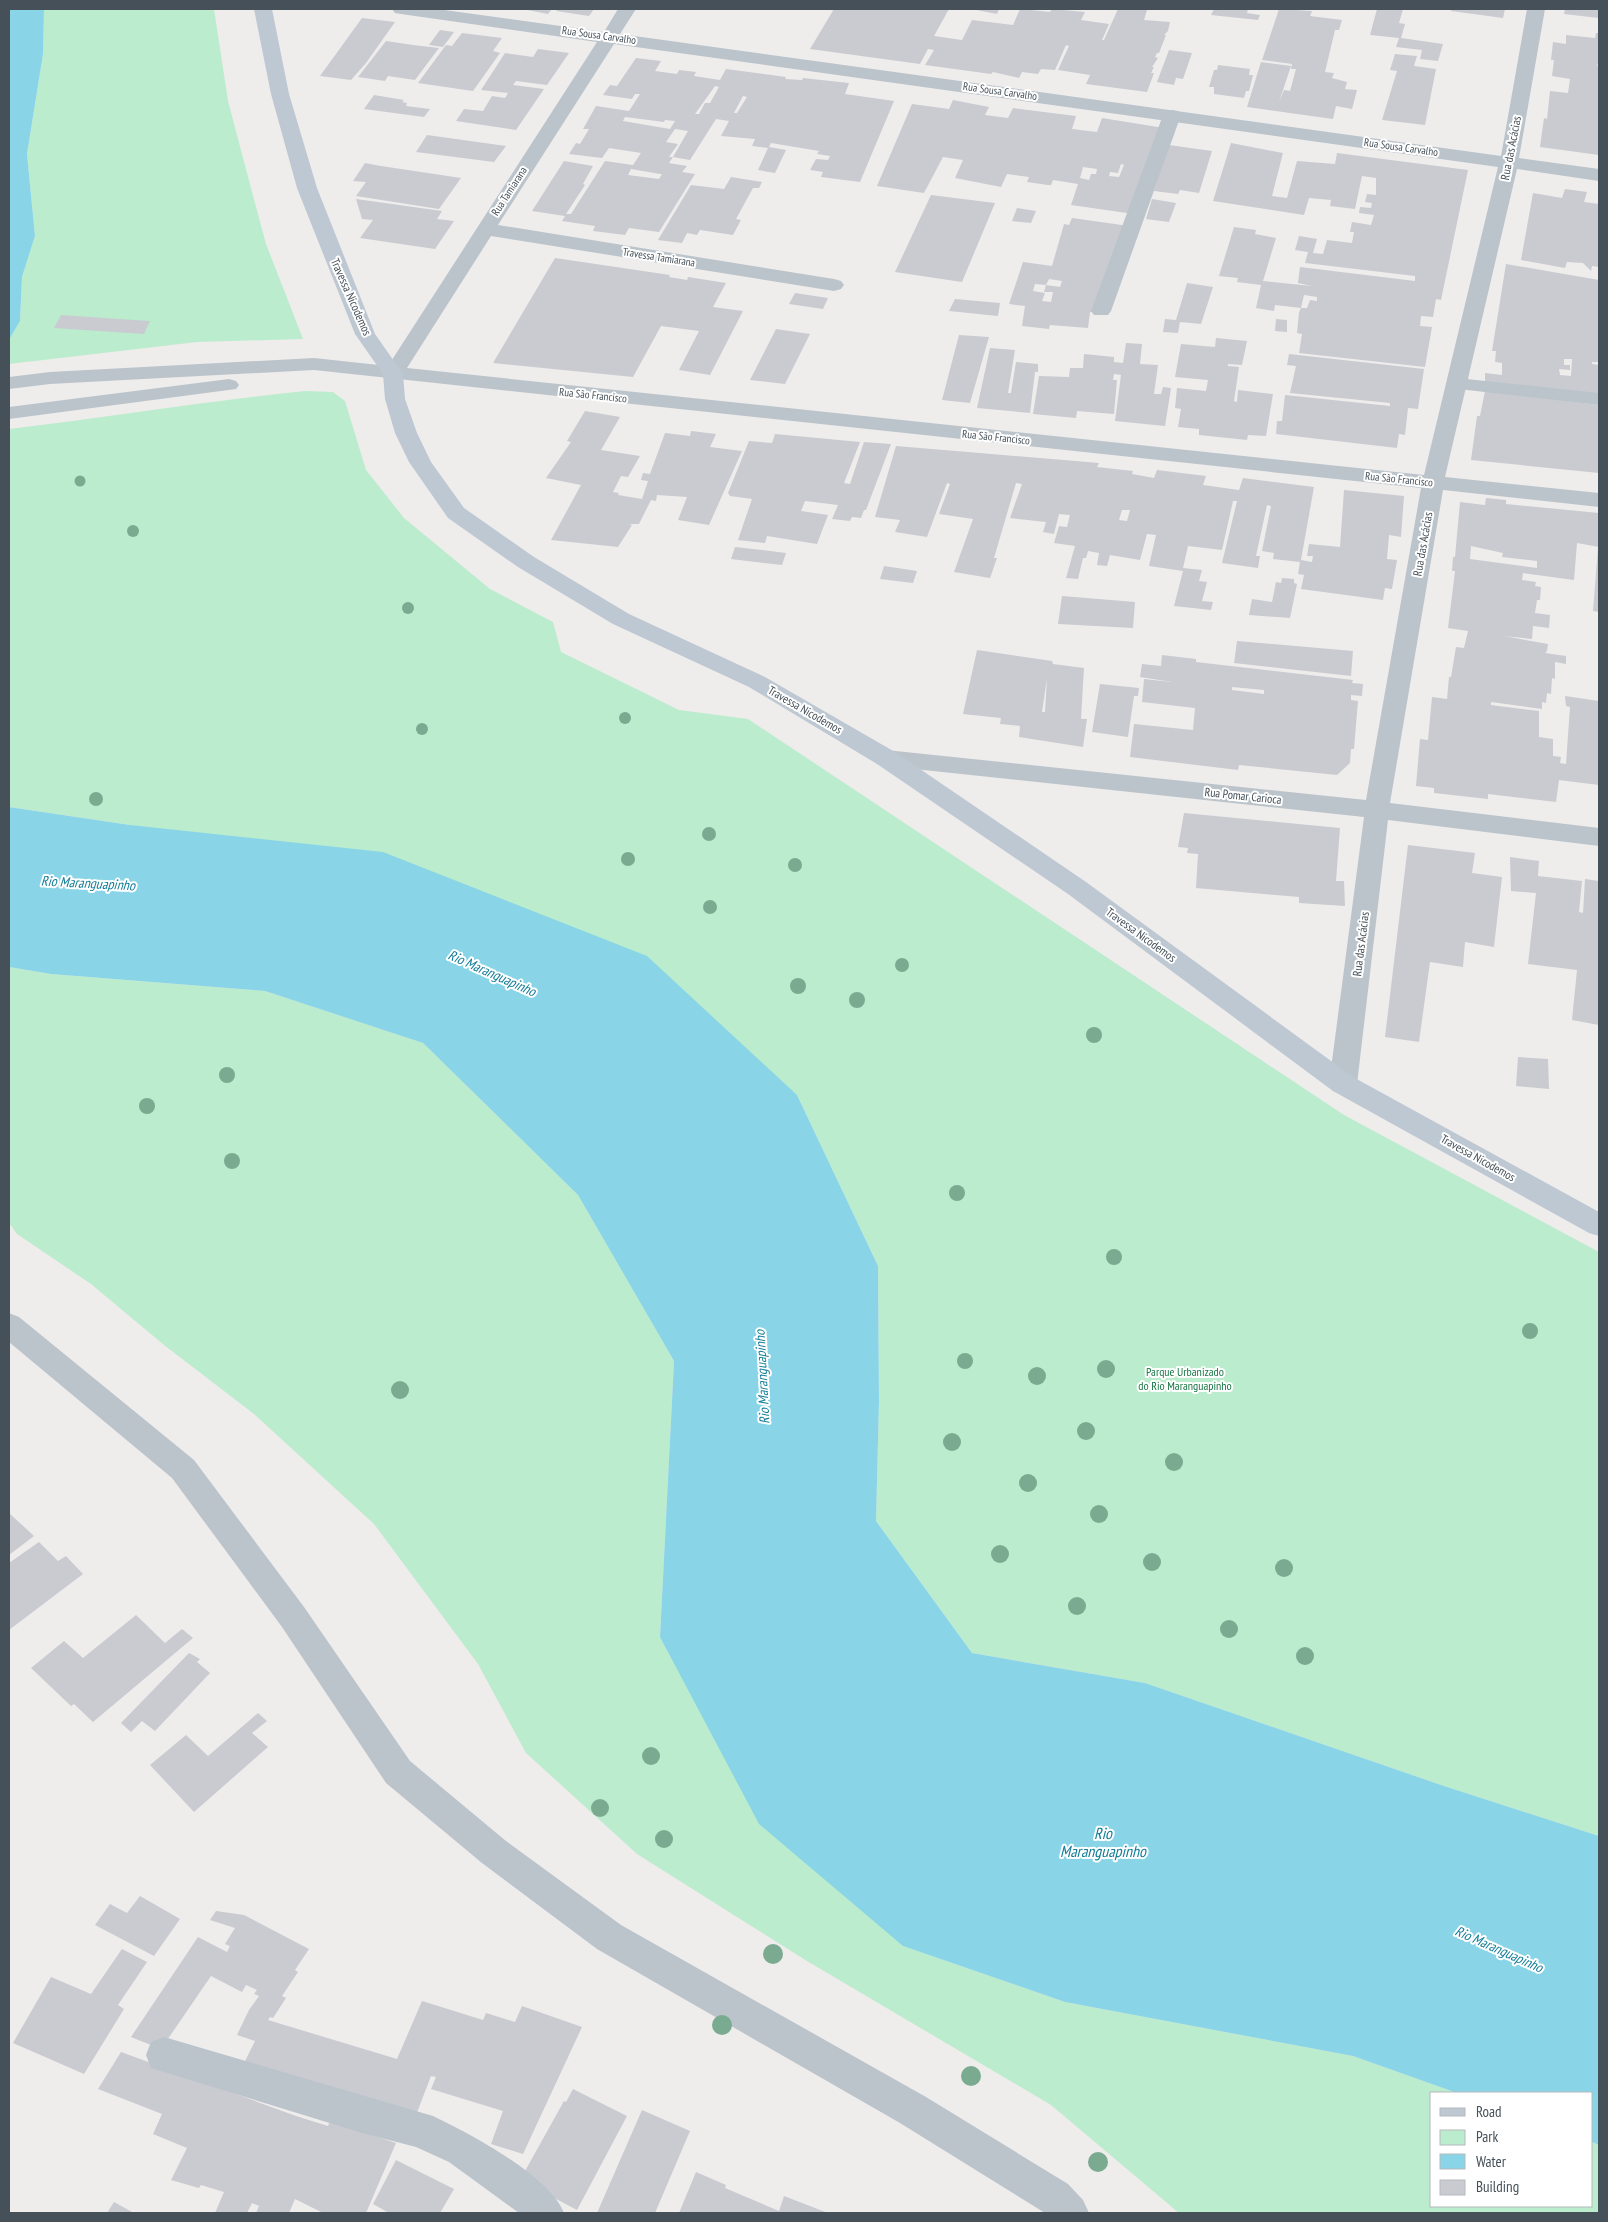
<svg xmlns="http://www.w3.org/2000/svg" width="1608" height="2222" viewBox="0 0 1608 2222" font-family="'PT Sans Narrow',sans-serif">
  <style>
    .green { fill: #bbeccd }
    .water { fill: #89d5e7 }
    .building { fill: #c9cbd1; fill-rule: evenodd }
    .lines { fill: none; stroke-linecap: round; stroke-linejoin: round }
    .lane { fill: #bbc4cb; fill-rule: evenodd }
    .street { fill: #bbc4cb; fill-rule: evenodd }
    .secondary { fill: #bdc8d2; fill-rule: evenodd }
    .tree { fill: #7aab91 }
    .labels { text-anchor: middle; stroke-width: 4; stroke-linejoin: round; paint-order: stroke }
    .far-street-label { font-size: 11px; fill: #455058; stroke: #fff }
    .street-label { font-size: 12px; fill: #455058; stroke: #fff }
    .park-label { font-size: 12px; fill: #1a7646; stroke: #fff }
    .water-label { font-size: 14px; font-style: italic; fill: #127d98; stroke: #fff }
    .near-water-label { font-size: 16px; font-style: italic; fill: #127d98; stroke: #fff }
  </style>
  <rect width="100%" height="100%" fill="#efecec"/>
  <path class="green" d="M44 9H214L228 101 247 173 266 244 303 339 197 342 9 364V340L20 321 22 277 35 236 27 154 43 54Z
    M305 391 333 392 345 401 366 470 404 518 490 589 553 622 561 652 679 710 748 719 1344 1115 1599 1252V1836L1444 1786 1145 1683 972 1653 876 1521 879 1401 878 1266 797 1095 130 825 9 807V429C108 417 206 401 305 391Z
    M9 967 51 974 265 991 423 1043 578 1195 674 1361 660 1637 903 1946 1065 2002 1353 2056 1457 2093H1432V2206H1592V2142L1599 2145V2213H1179L1051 2105 807 1961 637 1854 526 1753 478 1664 374 1524 254 1414 164 1345 91 1284 17 1234 9 1223Z"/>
  <path class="water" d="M9 9H44L43 54 27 154 35 236 22 277 20 321 9 340Z
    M9 807 130 825 383 852 647 956 797 1095 878 1266 879 1401 876 1521 972 1653 1145 1683 1444 1786 1599 1836V2145L1592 2142V2093H1457L1353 2056 1065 2002 903 1946 759 1824 660 1637 674 1361 578 1195 423 1043 265 991 51 974 9 967Z"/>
  <path class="building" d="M522 9H552L548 14Z
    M558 9H594L589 16 556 11Z
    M834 9H949L934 36 962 40 972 20 1013 25 1020 9 1050 12 1052 9 1085 12 1081 20 1109 24 1102 40H1104L1118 9 1147 10 1144 20 1170 22 1168 31 1164 35H1166L1159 53H1157L1155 57 1158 58 1152 67H1154L1151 73H1154L1147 92 1086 84 1090 75 1058 70 1069 46 1066 45 1055 70 1041 69 1038 74 1022 72 1019 78 993 72 991 74 925 65 934 50 928 49 920 64 810 49Z
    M971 9H999L997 14Z
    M1214 9H1248L1247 13 1260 15 1258 20 1211 15Z
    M1279 9 1312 11 1310 16 1342 20 1339 30H1335L1325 72 1334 73 1332 78 1347 82 1345 89 1357 90 1352 109 1336 106 1333 119 1247 107 1261 62 1291 66 1279 102 1284 90 1290 91 1296 69H1291L1292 64 1262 60Z
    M1377 9H1403L1399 23 1405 24 1401 38 1443 44 1438 61 1420 59 1422 50 1396 47 1399 38 1370 35Z
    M1452 9H1505L1503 18 1451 11Z
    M1565 9H1599V18L1564 14Z
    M362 18 395 22 366 63 351 80 320 76Z
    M440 30 454 32 443 47 429 45Z
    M462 33 502 38 493 51 500 53 473 91 418 83 446 45 452 46Z
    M1596 33H1599V60L1597 66H1599V155L1540 147 1544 118 1547 119 1550 91 1568 93 1570 79 1552 76 1554 60H1551L1553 42 1566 44V35L1595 38Z
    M386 41 413 45 439 48 415 80 388 76 385 81 358 77Z
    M538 49 569 53 547 85 516 81 513 85 544 89 516 130 456 121 464 109 483 111 492 96 505 98 508 93 481 90 505 53 533 57Z
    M1169 50 1192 53 1183 79 1176 78 1174 85 1157 82Z
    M1395 54 1417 56 1414 66 1436 69 1425 125 1382 120 1397 71 1390 70Z
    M636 58 661 61 655 71 677 74 679 70 696 72 694 76 720 80 726 69 786 77 785 79 802 80 803 78 849 83 845 94 894 101 860 182 821 177 823 172 810 170 816 159 828 160 830 156 817 154 819 151 771 143 769 147 786 150 775 173 758 170 768 148 752 146 755 139 721 136 729 121 716 119 690 160 673 157 688 131 675 129 666 142 678 144 669 157H673L669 163 687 166 682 172 695 174 659 232 629 228 625 235 593 231 595 226 562 221 565 216 532 211 564 161 593 166 583 184 585 185 566 214H571L605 161 633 165 641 153 609 148 602 158 569 154 576 143 580 144 589 129H583L596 106 629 111 640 94H635L632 99 603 95 610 85 617 86ZM715 86 719 87 710 103H705L699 114H695ZM743 96 747 97 737 113H734ZM625 117 664 122 665 120 675 121 670 129 623 121ZM631 169 660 174H662L659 179 628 175Z
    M1218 65 1250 69 1249 75H1253L1249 91H1246L1244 98 1214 94V87H1209L1214 70H1217Z
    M374 95 404 100 402 102 407 103 406 106 430 109 424 117 364 109Z
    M953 100 989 107 985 115 1008 118 1013 108 1076 116 1072 129 1097 132 1102 118 1164 128 1134 214 1071 205 1078 184 1053 180 1051 185H1048L1027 182 1029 177 1007 174 1001 187 955 178 963 160 943 157 924 193 877 186 912 104 949 109ZM1121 164 1124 165 1119 177 1109 176 1110 172 1118 173ZM1083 167 1097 169 1096 174H1091L1089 180 1080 178Z
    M427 135 506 146 494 162 416 152Z
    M1231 143 1283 153 1272 196 1287 198 1297 161 1335 164 1337 153 1468 170 1441 300 1436 299 1433 317 1421 316 1420 326 1432 327 1425 367 1299 353 1302 334 1297 333 1299 312 1301 308H1307L1310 300 1317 301V297L1304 295 1301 308 1275 305 1274 311 1256 308 1261 285 1237 282 1238 278 1219 276 1234 227 1256 230 1255 234 1276 238 1263 281 1312 286 1298 283 1300 267 1415 281V276L1305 263 1308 252 1295 250 1299 236 1317 239 1313 253 1323 254 1327 240 1352 243 1354 232H1350L1352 222 1371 225 1374 215 1359 213 1360 207 1371 208 1372 203 1365 202 1367 194 1376 195V178L1362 176 1355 209 1330 206 1331 200 1309 198 1304 215 1213 201Z
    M1169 145 1212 151 1199 193 1180 190 1178 194 1154 191Z
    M365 163 381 166 461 178 439 209 356 196 366 182 353 181Z
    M731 177 762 182 759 188H753L736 219 741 220 733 235 700 230 697 235 687 233 682 243 658 240 691 185 724 189Z
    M1565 189 1587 192 1584 202 1599 204V267L1592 266 1591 271 1583 263 1567 262 1565 268 1521 260 1533 193 1562 198Z
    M931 195 995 203 962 282 895 272Z
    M356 199 442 211 437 219 454 221 435 249 360 238 373 220 362 219Z
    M1152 199 1176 203 1169 222 1146 219Z
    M1017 208 1036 211 1031 223 1012 221Z
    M1072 218 1129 226 1098 313 1090 312 1088 328 1050 325 1049 329 1022 326 1025 306 1009 304 1023 262 1052 266 1064 224 1069 225ZM1049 279 1062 281 1060 287 1046 285 1044 292H1053L1051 302 1042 301 1045 293 1033 291 1035 284 1046 285Z
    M555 258 670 275 669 277 687 280 688 277 726 283 713 307 743 311 710 375 679 370 699 331 661 326 633 377 493 363Z
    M1506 264 1599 280V362H1592V364L1599 365V396L1485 384V373L1502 375V363L1495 362 1496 351H1492ZM1564 359H1572L1571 376 1560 375 1559 369 1570 370V365H1564Z
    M1187 283 1213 287 1201 324 1180 322 1178 333 1163 332 1165 319 1176 320Z
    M795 293 828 298 823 309 789 304Z
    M955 299 1000 303 998 316 949 311Z
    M61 315 104 318 150 321 144 334 54 328Z
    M1276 319 1287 320V332L1275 331Z
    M776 329 810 334 785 384 750 380Z
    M959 335 989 337 970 403 942 400Z
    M1216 338 1247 341 1242 365 1228 364V366L1239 367 1234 401 1237 402 1238 390 1273 394 1266 436 1248 435 1247 440 1199 435V429L1178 427 1181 409 1175 408 1177 388 1206 391 1208 380 1175 377 1181 344 1215 347Z
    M1126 343 1142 344 1140 364 1158 365 1154 394H1161L1163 387 1171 388 1165 426 1115 421 1121 375 1114 374 1113 380H1117L1114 414 1077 411 1076 418 1033 414 1039 376 1069 377 1070 368H1083L1084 354 1114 357V362L1123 363Z
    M990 348 1015 350 1008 393H1011L1016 362 1038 364V372H1035L1030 413 977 408Z
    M1289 354 1424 369 1418 409 1408 408 1405 435 1399 434 1397 448 1276 434 1277 421H1282L1285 395 1390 406V403L1290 393 1296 366 1287 365Z
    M1485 391 1599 405V473L1471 460 1477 416H1480Z
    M585 411 620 417 601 450 640 456 628 477 621 476 613 492 619 493 618 495 642 499 648 481 641 480 643 473 650 474 665 433 690 436 691 431 716 434 710 447 742 451 709 525 678 520 687 497 657 495 656 501 651 500 639 524H629L632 525 618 547 551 540 581 485 546 478 571 442 567 441Z
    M775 434 860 442 844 483 850 484 864 442 891 444 866 510H864L861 518 852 517 850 521 832 519 838 505 805 501 801 511 828 515 817 544 767 536 765 543 738 540 752 499 730 496 728 493 749 441 772 443Z
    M896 446 1099 463 1097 467 1133 471 1132 474 1154 478 1157 470 1206 476 1203 485 1239 490 1243 478 1314 487 1301 560 1312 562 1313 556H1307L1309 544 1340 547 1344 490 1404 496 1401 537 1389 535 1387 559 1397 560 1392 589 1385 588 1383 600 1301 589 1304 575 1298 574 1300 562 1273 559 1274 553 1262 551 1271 506 1267 505 1256 556H1260L1258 568 1222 563 1237 501H1233L1222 550 1188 546 1183 568 1202 570 1199 581 1207 582 1202 601 1213 602 1211 610 1174 606 1183 571 1149 566 1156 535 1147 534 1140 560 1110 555 1107 566 1097 565 1099 553 1088 551 1086 558H1083L1078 579 1066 578 1075 546 1054 543 1059 526 1067 527 1070 515 1059 514 1054 534 1043 532 1046 522 1010 518 1022 484 1016 483 994 558H997L990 578 954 572 973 519 939 514 950 484 947 483 927 537 895 532 900 520 875 517ZM1122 510H1130L1127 521 1119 520Z
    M1486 498 1506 500V504L1599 513V547L1577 543 1574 580 1523 573 1522 580 1536 582 1535 586 1541 587 1540 600H1537L1535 613 1550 615 1549 628 1533 626 1532 639 1504 636 1548 644 1547 651 1545 653 1566 656V664L1555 662V679L1552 678 1551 694 1547 693 1546 703 1542 702V709L1491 702V705L1539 711V737L1553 739V756L1561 757 1560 763 1566 764 1570 707 1566 706 1565 696 1599 701V785L1559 780 1556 802 1488 794V799L1434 793V788L1416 786 1420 739 1428 740 1432 697 1447 699 1449 677H1451L1456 647 1464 648 1468 631 1448 628 1455 571H1452L1453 557H1455L1460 502 1485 505ZM1471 546 1503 553 1502 557 1537 561V568L1470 559Z
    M735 547 762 550 786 553 782 565 731 559Z
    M1598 548H1599V612L1593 611Z
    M884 566 917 571 913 583 880 579Z
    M1282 578 1294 579V583L1297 584 1290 618 1249 615 1252 599 1272 602 1276 582 1281 583Z
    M1062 596 1135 602 1133 628 1058 624Z
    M1237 641 1353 651 1351 676 1234 663Z
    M977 650 1052 661 1053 664 1084 668 1081 719H1087L1083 747 1019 737 1020 726 1000 724 1001 718 963 714ZM1047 678 1045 712H1042Z
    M1162 655 1196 659V662L1353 680 1352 683 1363 684 1362 696 1351 695V700L1358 701 1354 749H1351L1350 763 1337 775 1239 765 1238 770 1130 757 1134 724 1193 730 1195 708 1142 702 1144 679 1172 682 1140 677 1142 664 1161 666ZM1232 687 1264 690V694L1232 690Z
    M1100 684 1139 688 1138 696H1134L1128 737 1092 732Z
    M1184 813 1340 828 1336 881H1344L1345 906 1299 903V897L1196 888 1198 854 1187 853 1188 848 1178 847Z
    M1408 845 1475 853 1472 873 1502 877 1494 947 1465 942 1463 967 1430 962 1419 1042 1385 1037Z
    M1510 857 1539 861 1538 876 1582 881 1579 912 1583 913 1585 879 1599 881V1025L1572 1020 1577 970 1528 964 1536 893 1511 891Z
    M1518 1057 1548 1059 1549 1089 1516 1086Z
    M9 1513 34 1536 9 1555Z
    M39 1542 58 1561 66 1556 83 1574 9 1630V1563Z
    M136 1615 165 1643 182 1629 193 1638 93 1722 74 1704 71 1706 31 1668 64 1641 83 1658Z
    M189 1653 200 1659 197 1662 210 1673 155 1731 142 1721 131 1732 121 1723Z
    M258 1713 267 1721 252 1733 268 1747 194 1812 150 1765 186 1735 208 1756Z
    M140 1896 180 1919 154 1956 95 1925 110 1904 127 1913Z
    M216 1911 244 1915 309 1949 295 1970 298 1972 282 1996 286 1998 273 2018 270 2017 268 2020 397 2059 422 2001 483 2020 486 2013 515 2022 522 2006 582 2027 523 2154 491 2144 503 2111 431 2089 436 2077 431 2076 413 2123 241 2069 255 2041 237 2035 249 2010 259 1996 254 1994 257 1990 246 1985 242 1992 211 1976 161 2049 131 2037 198 1937 227 1952 230 1946 225 1944 235 1928 210 1920Z
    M122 1949 147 1962 118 2005 124 2009 84 2074 13 2043 51 1977 91 1994Z
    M121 2052 296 2116 328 2126 330 2121 396 2143 366 2213H323L295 2199 289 2213H256L259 2206 252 2203 247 2213H215L224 2192 201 2185 199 2188 171 2180 187 2148 153 2134 162 2114 98 2089Z
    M573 2089 627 2116 577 2210 520 2180 564 2101 566 2102Z
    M642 2110 690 2131 655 2213H597Z
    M396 2160 454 2189 440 2213H389L373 2204Z
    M696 2172 726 2185 725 2188 779 2211 784 2196 828 2213H679Z
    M114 2202 134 2213H107Z"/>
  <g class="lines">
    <path class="lane" d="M1172 110 1178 111 1181 115 1111 311 1108 315H1094L1091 311 1163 115 1166 111Z
      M1457 378 1599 393V405L1450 388 1447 384 1450 380Z"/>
    <path class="street" d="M392 9H437L604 32 618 9H636L620 34 1501 156 1527 9H1545L1519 158 1599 169V181L1517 169 1445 477 1599 493V507L1443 490 1390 803 1599 828V846L1388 820 1357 1084 1353 1091 1343 1094 1333 1091 1329 1084 1364 817 886 766 877 764 874 758 877 752 886 750 1366 800 1421 488 314 370 50 384 9 389V377L50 372 314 358 388 366 597 42 401 14 395 13ZM614 44 1498 167 1424 475 407 368 491 236 834 291 841 289 844 285 841 281 834 279 498 225Z
      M229 379 236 381 239 385 236 389 9 419V407Z
      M9 1313 19 1317 194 1460 304 1607 410 1761 506 1841 621 1925 926 2097 1068 2184 1083 2200 1089 2213H1045L900 2123 597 1949 482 1863 386 1783 282 1627 172 1478 9 1342Z
      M164 2037 433 2116C469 2133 550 2176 564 2213H519L449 2162 416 2147 362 2133 151 2068 146 2055 151 2042Z"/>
    <path class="secondary" d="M254 9H272L289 94 317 188 375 334 403 374 405 399 417 433 431 462 464 508 534 557 629 614 765 677 895 752 1086 882 1353 1077 1599 1212V1236L1589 1233 1333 1091 1068 894 877 764 749 687 613 624 518 567 448 518 409 462 395 433 385 399 383 374 355 334 297 188 271 94Z"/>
  </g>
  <g class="tree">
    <circle cx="80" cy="481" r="5.5"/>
    <circle cx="133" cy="531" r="6"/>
    <circle cx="408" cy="608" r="6"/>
    <circle cx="625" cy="718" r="6"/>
    <circle cx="422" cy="729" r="6"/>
    <circle cx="96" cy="799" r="7"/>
    <circle cx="709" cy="834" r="7"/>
    <circle cx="628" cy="859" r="7"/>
    <circle cx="795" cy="865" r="7"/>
    <circle cx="710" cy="907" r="7"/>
    <circle cx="902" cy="965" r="7"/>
    <circle cx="798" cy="986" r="8"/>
    <circle cx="857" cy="1000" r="8"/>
    <circle cx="1094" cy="1035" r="8"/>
    <circle cx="227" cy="1075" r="8"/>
    <circle cx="147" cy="1106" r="8"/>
    <circle cx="232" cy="1161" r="8"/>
    <circle cx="957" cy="1193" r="8"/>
    <circle cx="1114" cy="1257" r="8"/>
    <circle cx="1530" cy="1331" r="8"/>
    <circle cx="965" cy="1361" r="8"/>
    <circle cx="1106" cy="1369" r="9"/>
    <circle cx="1037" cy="1376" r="9"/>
    <circle cx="400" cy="1390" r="9"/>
    <circle cx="1086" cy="1431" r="9"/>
    <circle cx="952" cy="1442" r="9"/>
    <circle cx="1174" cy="1462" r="9"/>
    <circle cx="1028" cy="1483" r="9"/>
    <circle cx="1099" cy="1514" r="9"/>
    <circle cx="1000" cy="1554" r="9"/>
    <circle cx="1152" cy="1562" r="9"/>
    <circle cx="1284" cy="1568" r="9"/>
    <circle cx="1077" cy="1606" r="9"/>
    <circle cx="1229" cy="1629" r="9"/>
    <circle cx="1305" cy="1656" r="9"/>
    <circle cx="651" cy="1756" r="9"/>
    <circle cx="600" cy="1808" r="9"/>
    <circle cx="664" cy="1839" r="9"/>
    <circle cx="773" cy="1954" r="10"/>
    <circle cx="722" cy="2025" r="10"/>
    <circle cx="971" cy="2076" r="10"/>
    <circle cx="1098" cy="2162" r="10"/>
  </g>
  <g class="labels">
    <g class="far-street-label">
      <text transform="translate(599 35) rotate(8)" y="4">Rua Sousa Carvalho</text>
      <text transform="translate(1000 91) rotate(8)" y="4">Rua Sousa Carvalho</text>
      <text transform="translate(1401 147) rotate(8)" y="4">Rua Sousa Carvalho</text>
      <text transform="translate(509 191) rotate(-57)" y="4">Rua Tamiarana</text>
      <text transform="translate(659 257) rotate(9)" y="4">Travessa Tamiarana</text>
      <text transform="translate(593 395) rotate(6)" y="4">Rua São Francisco</text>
      <text transform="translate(996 437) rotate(6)" y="4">Rua São Francisco</text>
      <text transform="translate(1399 479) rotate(6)" y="4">Rua São Francisco</text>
    </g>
    <g class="street-label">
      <text transform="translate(1511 148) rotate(-79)" y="4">Rua das Acácias</text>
      <text transform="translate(351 297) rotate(66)" y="4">Travessa Nicodemos</text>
      <text transform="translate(1423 544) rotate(-80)" y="4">Rua das Acácias</text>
      <text transform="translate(805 710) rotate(30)" y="4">Travessa Nicodemos</text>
      <text transform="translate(1243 796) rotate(6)" y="4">Rua Pomar Carioca</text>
      <text transform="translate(1141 935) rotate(36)" y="4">Travessa Nicodemos</text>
      <text transform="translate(1361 944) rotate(-83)" y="4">Rua das Acácias</text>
      <text transform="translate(1478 1158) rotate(29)" y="4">Travessa Nicodemos</text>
    </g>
    <g class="park-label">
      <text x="1185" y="1376">Parque Urbanizado<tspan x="1185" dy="14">do Rio Maranguapinho</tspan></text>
    </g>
    <g class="water-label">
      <text transform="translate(88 883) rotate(3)" y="5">Rio Maranguapinho</text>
      <text transform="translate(492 973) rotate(24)" y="5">Rio Maranguapinho</text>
      <text transform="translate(762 1377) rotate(-93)" y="5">Rio Maranguapinho</text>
      <text transform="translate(1499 1949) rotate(24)" y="5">Rio Maranguapinho</text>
    </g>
    <g class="near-water-label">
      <text x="1103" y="1839">Rio<tspan x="1103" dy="18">Maranguapinho</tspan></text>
    </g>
  </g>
  <rect width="1608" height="2222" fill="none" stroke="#455058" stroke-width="20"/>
  <rect x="1430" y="2092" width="162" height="115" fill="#ffffff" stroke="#b5b9bc"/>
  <rect x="1440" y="2108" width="25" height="8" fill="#bdc8d2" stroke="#b5b9bc"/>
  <text x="1476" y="2117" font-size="15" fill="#455058">Road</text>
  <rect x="1440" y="2130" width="25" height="15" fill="#bbeccd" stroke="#b5b9bc"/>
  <text x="1476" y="2142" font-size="15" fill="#455058">Park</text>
  <rect x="1440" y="2154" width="25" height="15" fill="#89d5e7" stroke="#b5b9bc"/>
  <text x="1476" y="2167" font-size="15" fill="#455058">Water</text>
  <rect x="1440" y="2180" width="25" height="15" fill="#c9cbd1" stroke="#b5b9bc"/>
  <text x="1476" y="2192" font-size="15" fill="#455058">Building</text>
</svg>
